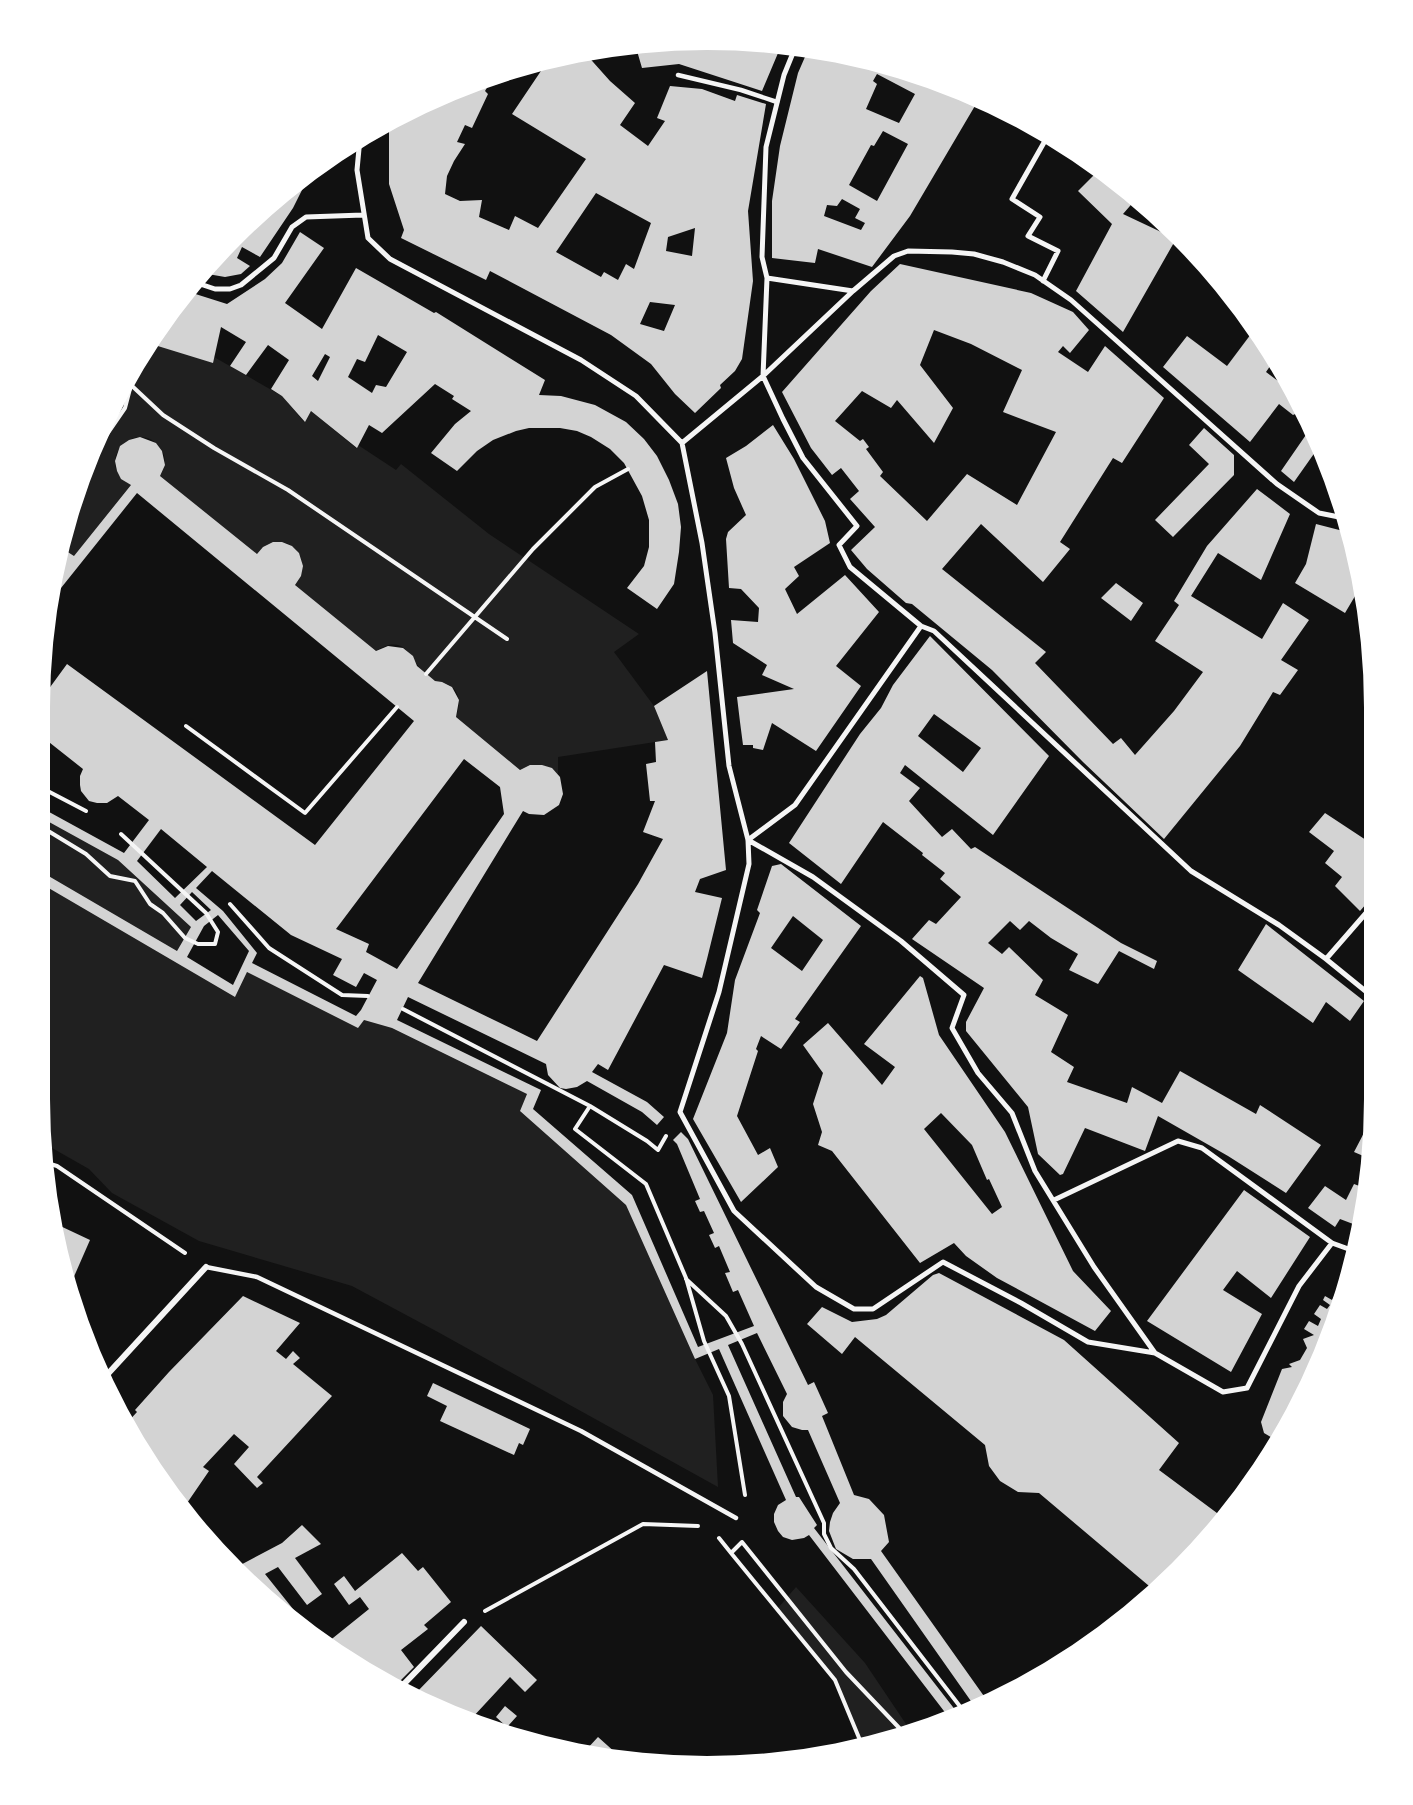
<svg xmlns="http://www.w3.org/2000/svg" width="1413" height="1805" viewBox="0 0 1413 1805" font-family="'PT Sans',sans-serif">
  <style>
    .green { fill: #202020 }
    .building { fill: #d3d3d3; fill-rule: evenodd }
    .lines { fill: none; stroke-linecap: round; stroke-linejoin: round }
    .path { stroke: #f5f5f5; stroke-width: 4 }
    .service { stroke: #f5f5f5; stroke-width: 4.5 }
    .pedestrian { stroke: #f5f5f5; stroke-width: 5 }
    .minor { stroke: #f5f5f5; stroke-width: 6 }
  </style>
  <rect width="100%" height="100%" fill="#111"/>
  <path class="green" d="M148 343 214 357 282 396 304 422 311 411 356 448 358 445 396 470 401 464 489 534 639 634 614 652 654 706 668 740 558 757V774C546 763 534 763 520 770L456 717C459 707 461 699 455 690 449 682 442 684 434 681 411 670 411 629 376 651L295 585C318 556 281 524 257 554L160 476C165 467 167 458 161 449 138 415 90 462 131 485L74 556 63 549 75 492 128 373Z
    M40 817 118 860 191 927 177 951 40 871Z
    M40 883 235 997 247 972 364 1020 392 1028 527 1094 520 1111 626 1205 695 1359 713 1395 718 1487 436 1331 352 1286 199 1241 112 1193 89 1169 45 1144 39 1098Z
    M796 1587 865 1663 910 1730 880 1743 859 1746 840 1686 778 1608Z"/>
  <path class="building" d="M750 40 781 46 762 91 679 64 642 68 635 44Z
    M808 50 879 62 979 99 910 216 872 267 818 249 815 263 772 258V201L780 146 798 73ZM877 74 915 94 899 123 866 109 877 84 873 81ZM883 131 908 144 877 201 849 185 871 145 874 146ZM842 199 860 209 855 218 865 223 861 230 824 216 827 205 837 206Z
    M585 53 610 81 635 103 620 125 648 146 665 121 657 118 670 86 702 89 735 101 737 95 766 104 748 211 753 281 742 359 735 371 720 385 721 388 695 413 675 394 651 364 611 335 490 271 486 280 401 238 404 230 389 184V121L495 74 485 91 488 94 472 128 465 125 457 142 465 144 454 161 447 176 445 194 460 201 482 200 479 217 509 230 515 216 538 228 586 159 512 114 547 62ZM596 193 651 223 634 269 626 264 618 280 604 272 601 277 556 252ZM695 228 692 256 666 251 668 237ZM650 302 675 305 664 331 640 324Z
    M1100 169 1113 177 1136 199 1123 214 1176 239 1123 332 1076 291 1112 224 1078 191Z
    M310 174 293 208 260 257 242 247 237 258 250 266 241 274 225 277 202 273 266 205Z
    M300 232 324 248 285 303 322 329 356 268 434 313 436 312 545 380 539 395 561 396 595 405 626 422 644 439 657 456 669 480 678 504 681 527 679 552 674 584 657 609 627 588 644 566 649 547V520L642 496 624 463 610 449 591 437 577 431 560 428H529L516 431 493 440 477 451 457 471 431 453 455 424 471 411 452 399 454 396 435 384 382 433 369 425 357 448 311 411 305 422 282 396 271 389 289 360 268 345 246 375 230 366 246 342 221 327 213 363 148 343 177 300 186 291 227 304 265 279 282 263ZM378 335 407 352 386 387 376 385 372 393 348 377 357 359 365 362ZM325 354 330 357 318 381 312 376Z
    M900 264 1031 293 1073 312 1089 330 1070 353 1063 346 1058 352 1088 372 1105 346 1164 398 1122 463 1113 458 1060 542 1070 549 1043 582 981 524 942 569 1046 652 1035 663 1113 744 1121 738 1135 755 1174 711 1203 672 1155 641 1179 605 1174 601 1207 546 1257 489 1290 514 1261 580 1218 553 1191 596 1262 639 1283 603 1309 620 1281 660 1298 670 1280 695 1273 692 1240 746 1164 839 1083 762 992 670 912 604 906 603 867 569 851 550 875 527 850 499 859 491 841 468 832 475 811 448 782 392 871 291ZM934 330 971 344 1022 370 1003 412 1056 432 1017 505 967 474 927 521 880 476 883 472 866 449 869 447 863 439 860 441 835 421 862 391 891 408 897 400 934 443 953 408 920 365Z
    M1254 330 1275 359 1266 372 1290 390 1291 387 1302 411 1293 415 1279 404 1250 442 1163 367 1187 336 1227 366Z
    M773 425 794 459 825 521 830 543 794 567 799 576 785 589 797 614 845 575 879 612 836 666 861 686 816 751 772 723 763 750 753 748V745H743L740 722 737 697 794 689 762 675 767 665 733 643 731 620 758 622 759 608 741 589 729 588 726 539 728 532 746 515 734 488 726 458 746 446Z
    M1204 428 1234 455V475L1173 537 1155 520 1209 464 1189 445Z
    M1310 429 1318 448 1294 482 1281 471Z
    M140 437 156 443 162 451 165 465 160 476 257 554 263 547 273 542H282L292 546 299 553 303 566 301 576 295 585 376 651 388 646 403 648 413 656 417 666 435 681 442 682 452 687 459 700 456 717 520 770 530 765H542L552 768 560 777 563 794 559 805 544 815 529 814 523 811 418 983 537 1041 638 884 663 839 643 832 655 801H650L646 764 656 762 655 742 668 740 654 706 707 671 726 870 700 879 695 892 722 898 707 959 702 978 664 965 608 1070 598 1064 592 1072 647 1102 664 1117 657 1125 642 1112 587 1081 577 1087 566 1089 560 1088 548 1075 546 1064 408 997 397 1020 541 1090 533 1109 632 1195 698 1347 754 1326 738 1290 733 1292 725 1273 730 1272 719 1246 715 1248 709 1235 714 1233 704 1211 700 1212 695 1201 700 1199 677 1144 673 1140 681 1132 688 1139 808 1385 814 1382 828 1413 822 1416 854 1495 869 1499 884 1515 889 1542 881 1551 986 1699 973 1704 871 1559H853L836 1549 829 1531 830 1522 833 1513 840 1503 808 1430H802L792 1427 783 1416V1402L787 1394 757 1333 728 1345 796 1497H799L817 1525 814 1528 956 1711 947 1715 809 1535 804 1538 792 1540 783 1537 778 1531 774 1522V1514L778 1505 786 1500 719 1349 695 1359 626 1205 520 1111 527 1094 392 1028 364 1020 358 1028 247 972 235 997 40 883V871L177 951 191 927 118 860 40 817V807L124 853 149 820 118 796 107 803H97L89 801 81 791 80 785V776L83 769 40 735V701L67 664 315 845 414 721 137 493 53 598 63 549 74 556 131 485 121 479 117 471 115 461 120 446 129 440ZM464 759 500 787 504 814 397 969 366 952 369 944 336 929ZM161 829 207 867 175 898 137 861ZM212 871 291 935 342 959 333 975 356 987 364 973 377 980 361 1010 356 1016 252 963 257 953 223 911 196 888ZM192 892 211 910 196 921 180 905ZM218 915 249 951 233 985 187 957 204 926Z
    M1316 524 1347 532 1358 591 1345 613 1295 583 1306 564Z
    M1116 583 1143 603 1131 621 1101 598Z
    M930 636 1049 756 993 835 905 765 900 773 920 788 909 801 942 837 952 829 971 849 975 847 1121 943 1157 961 1154 969 1119 951 1098 984 1069 970 1078 954 1051 938 1029 921 1020 930 1010 921 988 943 1002 954 1009 947 1043 980 1035 995 1068 1015 1051 1052 1074 1067 1067 1082 1127 1103 1132 1087 1162 1103 1180 1071 1256 1114 1260 1105 1321 1145 1286 1193 1228 1156 1158 1116 1145 1151 1085 1128 1063 1174 1060 1175 1038 1154 1028 1107 966 1031V1022L984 988 912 939 929 920 936 924 961 897 940 879 945 873 922 855 923 853 883 822 841 884 789 843 860 734 881 708 893 685ZM934 714 981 748 963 772 918 736Z
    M1325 813 1369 842 1373 837V896L1360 911 1335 886 1342 877 1325 863 1334 851 1309 832Z
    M781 864 861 926 795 1019 800 1022 781 1049 761 1036 756 1049 758 1051 737 1116 758 1155 770 1148 778 1167 741 1202 693 1119 727 1033 735 980 760 913 757 910 772 866ZM793 916 823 940 802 971 771 948Z
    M1266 924 1364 1001 1350 1021 1326 1002 1313 1023 1238 970Z
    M920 976 923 978 939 1035 1005 1132 1073 1271 1111 1311 1095 1331 997 1278 966 1256 954 1243 920 1263 832 1151 818 1145 822 1132 813 1104 823 1073 803 1045 828 1023 882 1085 895 1067 864 1044ZM941 1113 972 1145 987 1180 989 1179 1002 1207 992 1214 924 1129Z
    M1366 1129 1371 1131 1368 1158 1354 1152Z
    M1366 1179 1361 1227 1340 1219 1335 1227 1308 1208 1325 1186 1346 1200 1354 1184 1362 1187Z
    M1244 1190 1310 1237 1271 1298 1237 1271 1223 1290 1262 1314 1231 1372 1147 1321Z
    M56 1224 90 1240 69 1288 62 1272Z
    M939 1273 1064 1340 1179 1443 1159 1470 1221 1516 1155 1591 1039 1493 1018 1492 1000 1481 989 1466 985 1445 855 1337 842 1354 807 1324 822 1307 852 1322 877 1319 886 1315 933 1275Z
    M1338 1289 1342 1292 1323 1354 1279 1437 1274 1439 1264 1433 1261 1422 1282 1369 1292 1367 1289 1364 1300 1360 1307 1348 1303 1339 1314 1335 1304 1329 1309 1321 1318 1326 1321 1319 1314 1314 1320 1305 1327 1309 1330 1305 1323 1300 1325 1296 1332 1300Z
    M243 1296 300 1323 276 1351 286 1359 293 1351 300 1358 293 1364 332 1396 257 1477 263 1483 257 1488 234 1464 249 1447 234 1434 203 1467 209 1471 185 1506 129 1433 125 1425 137 1412 135 1410 169 1372Z
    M433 1383 530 1429 523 1445 519 1443 514 1455 440 1421 447 1406 427 1396Z
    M302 1525 321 1544 295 1558 322 1594 307 1605 278 1567 265 1574 305 1624 233 1569 282 1543Z
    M402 1553 418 1571 423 1567 451 1602 424 1625 428 1629 401 1650 414 1667 395 1686 373 1677 328 1642 369 1609 360 1597 349 1605 334 1584 344 1576 355 1591Z
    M481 1626 537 1680 525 1692 510 1677 472 1718 415 1694Z
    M505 1706 517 1716 507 1727 496 1717Z
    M598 1737 617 1754 586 1750Z"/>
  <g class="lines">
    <path class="path" d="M128 375 131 385 163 415 214 448 288 490 507 639
      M93 450 103 440 125 408 131 385
      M426 674 533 549 595 487 628 469
      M186 726 305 813 397 707
      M40 787 86 811
      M40 826 86 854 110 876 135 881 150 904 163 913 185 938 198 944H215L218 932 206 913 121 834
      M230 904 269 948 342 995 368 996
      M403 1009 590 1106 647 1141 658 1150 666 1136
      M590 1106 575 1129 646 1184 686 1278 704 1341 729 1396 745 1495
      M47 1163 57 1166 185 1253
      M686 1279 726 1316 742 1344 824 1523V1534L831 1548 854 1569 962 1709
      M719 1538 731 1553 742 1542
      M742 1542 846 1672 904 1733
      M731 1553 835 1680 862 1745
      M485 1611 643 1524 698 1526"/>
    <path class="service" d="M678 75 741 90 777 102
      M206 1267 257 1277 581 1431 736 1518"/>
    <path class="pedestrian" d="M1035 128 1046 139 1012 199 1040 217 1028 236 1058 251 1043 281
      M360 138 357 170 368 238 390 259 581 360 636 396 682 443
      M767 278 853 291
      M194 282 215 289H230L241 285 274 258 292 227 306 217 363 215
      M682 443 702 543 715 633 729 766 748 840 749 864 719 992 680 1112 734 1211 816 1287 854 1309H873L943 1262 1021 1303 1088 1342 1155 1353 1223 1392 1247 1388 1299 1286 1332 1243 1354 1251
      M682 443 763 376 853 291 894 256 908 251 952 252 974 254 1003 262 1035 275 1071 300 1277 484 1319 513 1344 518
      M921 626 934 631 1191 871 1279 925 1326 959 1374 998
      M748 840 795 805 921 626 850 567 839 545 857 526 803 458 783 419 763 376 767 278 762 257 766 147 784 75 795 48
      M748 840 813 877 901 941 964 995 952 1028 978 1073 1012 1113 1035 1171 1094 1267 1155 1353
      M1326 959 1373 905
      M1054 1200 1178 1141 1202 1148 1332 1243"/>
    <path class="minor" d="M105 1377 206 1267
      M400 1688 464 1622"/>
  </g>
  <path d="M0 0H1413V1805H0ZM707 50H707A657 657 0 0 1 1364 707V1099A657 657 0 0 1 707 1756H707A657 657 0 0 1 50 1099V707A657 657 0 0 1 707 50Z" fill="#fff" fill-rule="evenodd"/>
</svg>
